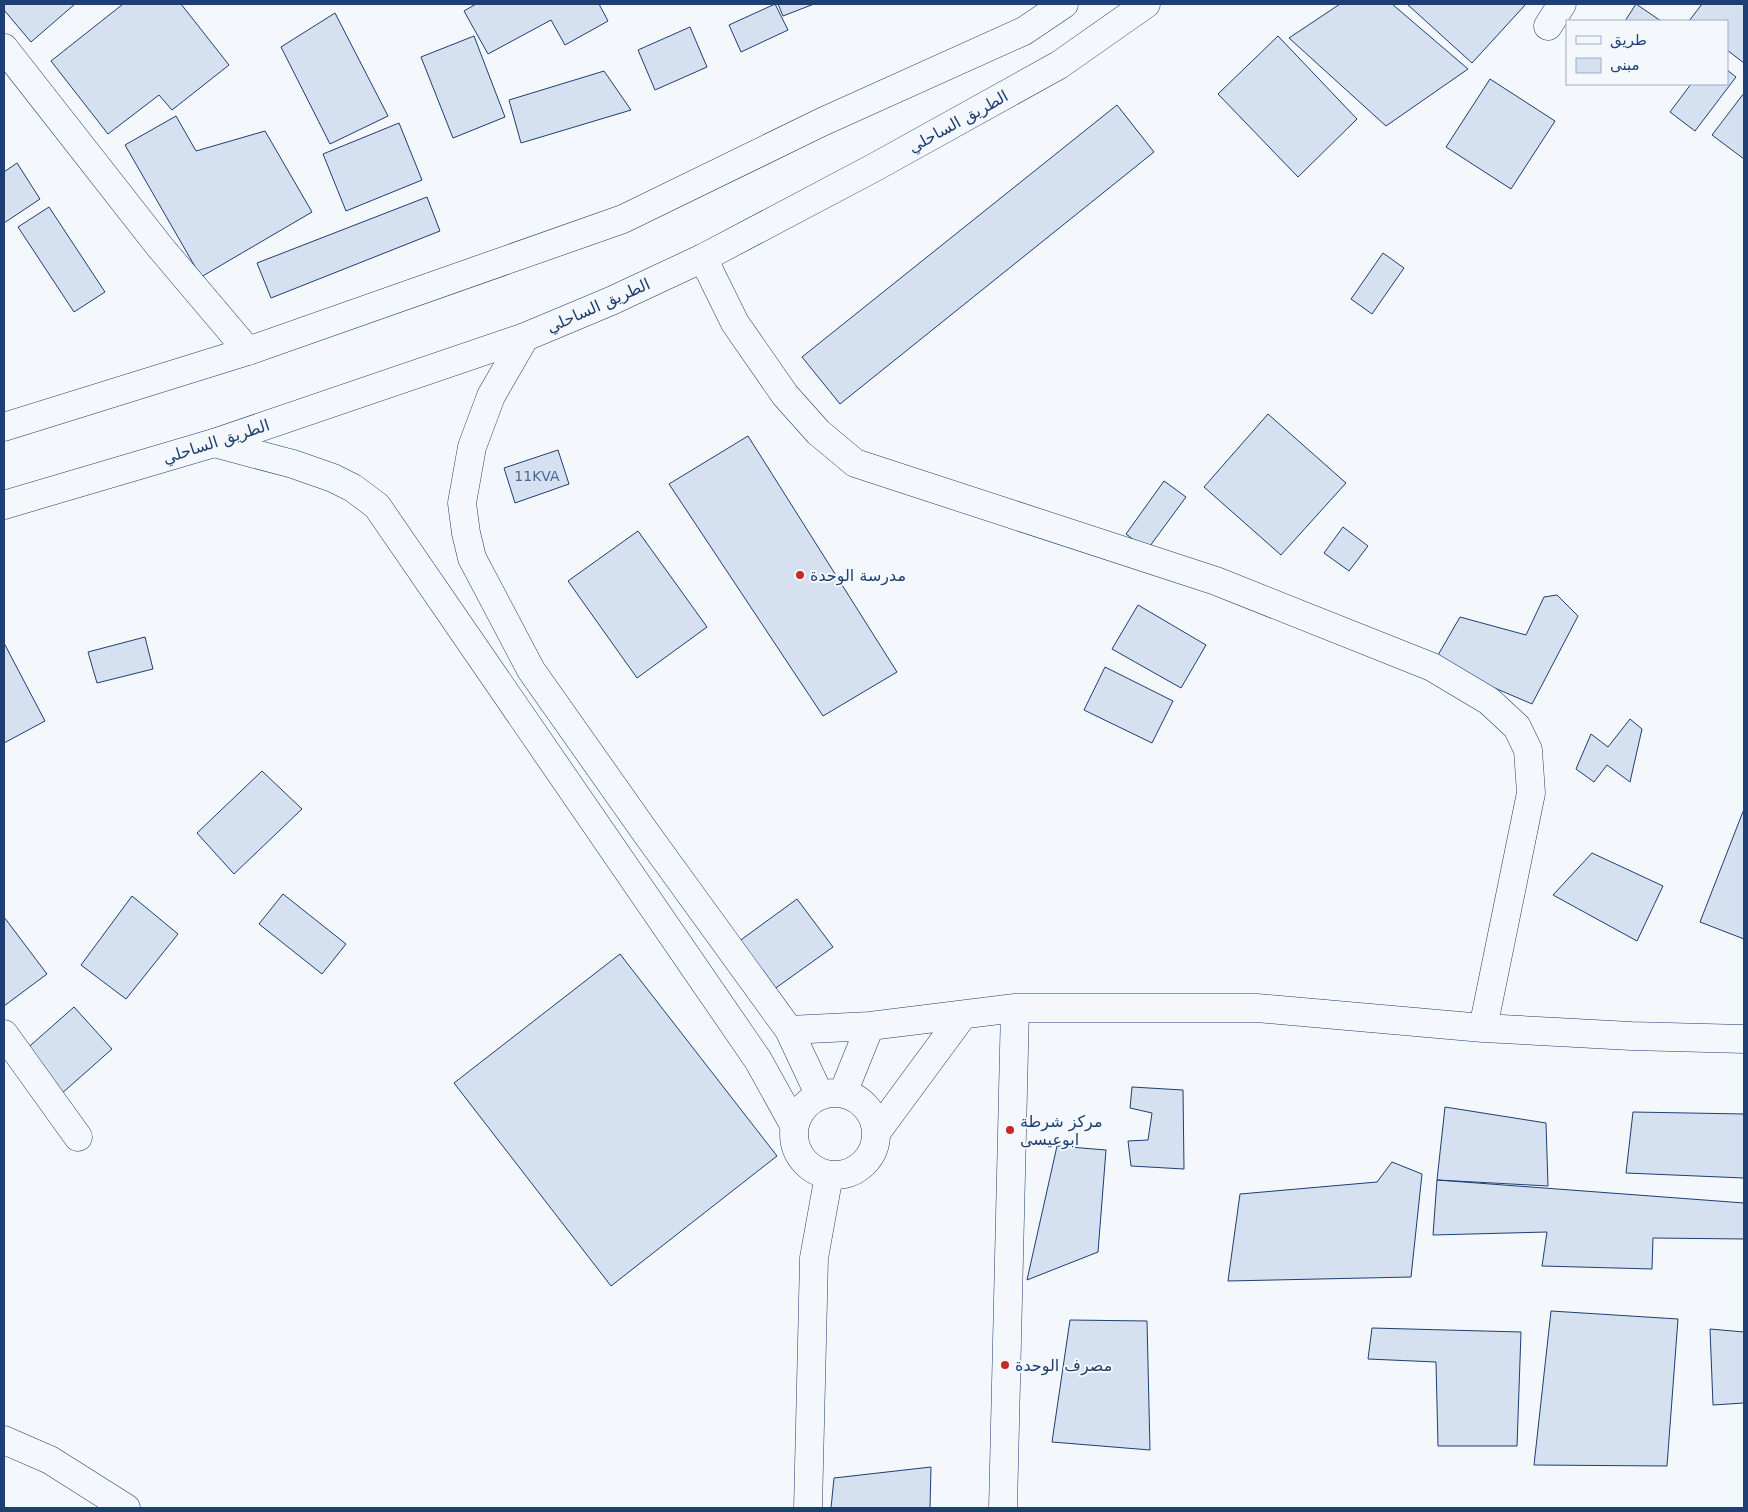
<svg xmlns="http://www.w3.org/2000/svg" width="1748" height="1512" viewBox="0 0 1748 1512" font-family="'DejaVu Sans','Noto Naskh Arabic',sans-serif">
  <style>
    .building { fill: #d5e0f0; stroke: #1d3f73 }
    .lines { fill: none; stroke-linecap: round; stroke-linejoin: round }
    .minor-casing { stroke: #1d3f73; stroke-width: 29 }
    .highway-casing { stroke: #1d3f73; stroke-width: 29 }
    .minor { stroke: #f4f7fb; stroke-width: 28 }
    .highway { stroke: #f4f7fb; stroke-width: 28 }
    .poi-dot { fill: #c62828; stroke: #f4f7fb; stroke-width: 2 }
    .labels { text-anchor: middle; stroke-width: 4; stroke-linejoin: round; paint-order: stroke }
    .number-label { font-size: 14px; fill: #4b6792 }
    .street-label { font-size: 16px; fill: #1d3f73; stroke: #f4f7fb }
    .poi-label { font-size: 16px; fill: #1d3f73; stroke: #f4f7fb; text-anchor: start }
  </style>
  <rect width="100%" height="100%" fill="#f4f7fb"/>
  <path class="building" d="M4 4H75L31 42 4 10Z
    M123 4H181L229 65 172 110 159 95 108 134 51 61Z
    M476 4H599L608 21 565 45 551 20 488 54 464 11Z
    M775 4 788 30 741 52 729 25Z
    M778 4H814L783 16Z
    M1340 4H1392L1468 69 1386 126 1289 38Z
    M1407 4H1526L1472 63Z
    M1636 4 1661 21H1625Z
    M1702 4H1744V63L1727 50V21H1689Z
    M335 13 388 116 330 144 281 47Z
    M690 27 707 67 655 90 638 50Z
    M474 36 505 117 453 138 421 57Z
    M1278 36 1357 119 1298 177 1218 94Z
    M1727 70 1736 77 1695 131 1670 112 1691 84H1727Z
    M604 71 631 110 521 143 509 100Z
    M1490 79 1555 121 1511 189 1446 147Z
    M1744 93V159L1712 135Z
    M1117 105 1154 152 840 404 802 357Z
    M176 116 196 151 265 131 312 212 201 277 125 145Z
    M399 123 422 180 346 211 323 154Z
    M17 163 40 199 4 223V172Z
    M427 197 440 231 271 298 257 263Z
    M49 207 105 292 74 312 18 227Z
    M1383 253 1404 268 1372 314 1351 299Z
    M1268 414 1346 483 1281 555 1204 487Z
    M748 436 897 672 823 716 669 484Z
    M558 450 569 484 515 503 504 468Z
    M1164 481 1186 497 1147 550 1126 534Z
    M1343 527 1368 546 1349 571 1324 553Z
    M638 531 707 627 637 678 568 581Z
    M1557 595 1578 616 1532 704 1434 662 1460 617 1526 635 1544 597Z
    M1138 605 1206 645 1181 688 1112 649Z
    M145 637 153 669 97 683 88 652Z
    M4 643 45 721 4 743Z
    M1105 667 1173 701 1152 743 1084 710Z
    M1630 719 1642 729 1630 782 1607 765 1594 782 1576 769 1591 734 1608 747Z
    M262 771 302 809 234 874 197 833Z
    M1744 809V939L1700 922Z
    M1592 853 1663 886 1637 941 1553 895Z
    M283 894 346 944 322 974 259 924Z
    M132 896 178 934 126 999 81 965Z
    M797 899 833 947 773 990 738 942Z
    M4 917 47 974 4 1006Z
    M620 954 777 1156 611 1286 454 1083Z
    M74 1007 112 1049 60 1095 23 1052Z
    M1132 1087 1183 1090 1184 1169 1131 1166 1128 1141 1148 1140 1152 1113 1130 1108Z
    M1445 1107 1546 1123 1548 1186 1437 1180Z
    M1633 1112 1744 1114V1178L1626 1173Z
    M1057 1146 1106 1150 1098 1252 1027 1280Z
    M1392 1162 1422 1174 1411 1277 1228 1281 1240 1194 1377 1182Z
    M1437 1180 1744 1203V1239L1653 1238 1652 1269 1542 1266 1547 1232 1433 1235Z
    M1551 1311 1678 1319 1667 1466 1534 1465Z
    M1070 1320 1147 1321 1150 1450 1052 1442Z
    M1372 1328 1521 1332 1517 1446H1438L1436 1362 1368 1359Z
    M1710 1329 1744 1332V1403L1713 1405Z
    M931 1467 930 1508H831L834 1478Z"/>
  <g class="lines">
    <defs>
      <path id="minor" d="M1548 26 1562 4
        M4 48 160 247 248 351
        M703 258 735 323 785 395 818 432 855 463 1216 581 1432 667 1489 701 1517 727 1528 750 1531 793 1483 1028
        M525 337 491 396 472 447 462 503 466 533 472 558 531 670 646 833 789 1030 820 1096
        M214 443 293 464 333 478 353 488 377 506 758 1060 794 1125
        M789 1030 870 1026 1015 1008H1257L1483 1028 1631 1036 1744 1039
        M4 1034 78 1137
        M843 1093 870 1026
        M794 1134a41 41 0 1 1 82 0a41 41 0 1 1-82 0Z
        M876 1133 963 1015
        M4 1440 50 1460 126 1508
        M808 1508 814 1258 829 1175
        M1003 1508 1015 1008"/>
      <path id="highway" d="M4 427 248 351 623 219 822 122 1024 31 1064 4
        M4 505 214 443 525 337 611 301 703 258 877 166 1059 65 1146 4"/>
    </defs>
    <use href="#minor" class="minor-casing"/>
    <use href="#highway" class="highway-casing"/>
    <use href="#minor" class="minor"/>
    <use href="#highway" class="highway"/>
  </g>
  <g class="poi-dot">
    <circle cx="800" cy="575" r="5"/>
    <circle cx="1010" cy="1130" r="5"/>
    <circle cx="1005" cy="1365" r="5"/>
  </g>
  <g class="labels">
    <g class="number-label">
      <text x="537" y="481">11KVA</text>
    </g>
    <g class="street-label">
      <text transform="translate(958 121) rotate(-29)" y="6">الطريق الساحلي</text>
      <text transform="translate(598 305) rotate(-24)" y="6">الطريق الساحلي</text>
      <text transform="translate(216 441) rotate(-18)" y="6">الطريق الساحلي</text>
    </g>
    <g class="poi-label">
      <text x="810" y="581">مدرسة الوحدة</text>
      <text x="1020" y="1127">مركز شرطة<tspan x="1020" dy="18">ابوعيسى</tspan></text>
      <text x="1015" y="1371">مصرف الوحدة</text>
    </g>
  </g>
  <rect width="1748" height="1512" fill="none" stroke="#1d3f73" stroke-width="10"/>
  <rect x="1566" y="20" width="162" height="65" fill="#f4f7fb" stroke="#9eadc5"/>
  <rect x="1576" y="36" width="25" height="8" fill="#f4f7fb" stroke="#9eadc5"/>
  <text x="1610" y="45" font-size="15" fill="#1d3f73">طريق</text>
  <rect x="1576" y="58" width="25" height="15" fill="#d5e0f0" stroke="#9eadc5"/>
  <text x="1610" y="70" font-size="15" fill="#1d3f73">مبنى</text>
</svg>
